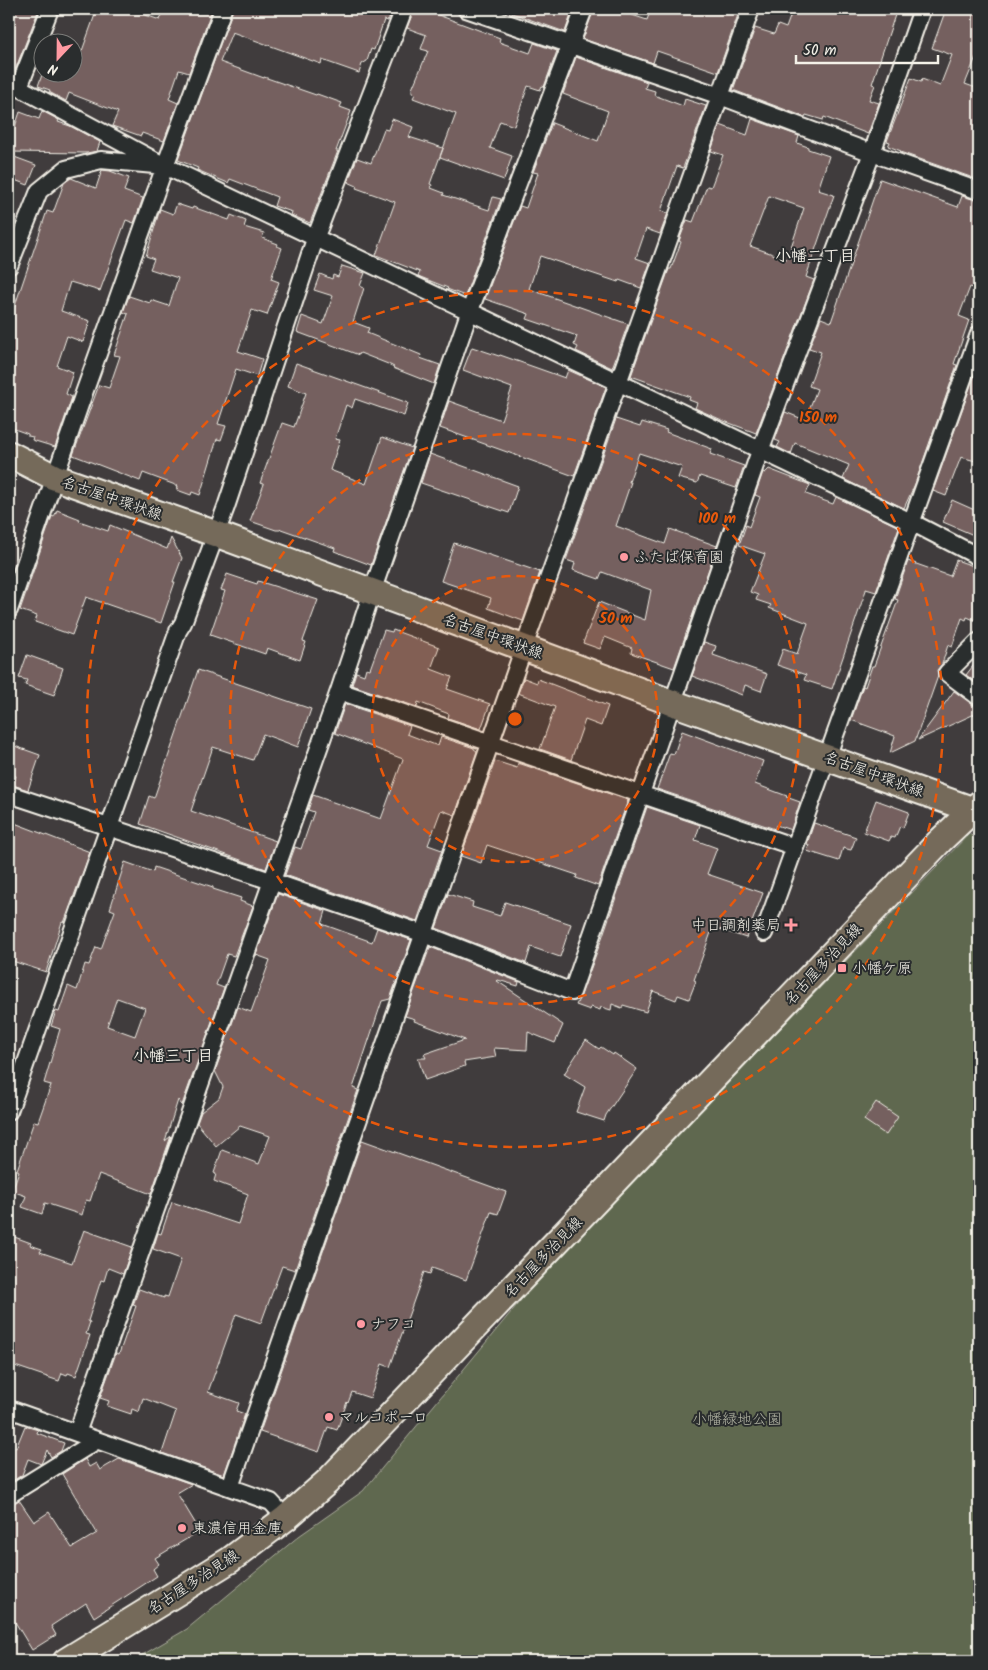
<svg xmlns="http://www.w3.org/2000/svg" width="988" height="1670" viewBox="0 0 988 1670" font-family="Kalam,'Klee One',sans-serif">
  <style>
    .green { fill: #5f684f; stroke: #aaac9c }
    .building { fill: #74605f; stroke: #f4f1e8; fill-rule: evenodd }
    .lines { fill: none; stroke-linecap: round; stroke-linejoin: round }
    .minor-casing { stroke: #f4f1e8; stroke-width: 20 }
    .primary-casing { stroke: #f4f1e8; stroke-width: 29 }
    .minor { stroke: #2a2d2e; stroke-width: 16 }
    .primary { stroke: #746a5a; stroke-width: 25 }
    .ring { fill: none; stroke: #e8590c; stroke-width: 2.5; stroke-dasharray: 9 6 }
    .poi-dot { fill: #ff9aa2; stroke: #2a2d2e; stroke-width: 2 }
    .labels { text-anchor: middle; stroke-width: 4; stroke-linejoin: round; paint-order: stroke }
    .street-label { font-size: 15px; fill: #f4f1e8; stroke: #2a2d2e }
    .poi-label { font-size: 15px; fill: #f4f1e8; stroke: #2a2d2e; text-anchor: start }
    .park-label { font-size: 15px; fill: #b1b3a3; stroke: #2a2d2e }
    .neighbourhood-label { font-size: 16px; font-weight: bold; fill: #f4f1e8; stroke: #2a2d2e }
    .centre { fill: #e8590c; stroke: #2a2d2e; stroke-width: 2.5 }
    .ring-label { font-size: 15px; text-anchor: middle; font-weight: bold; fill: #e8590c; stroke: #2a2d2e; stroke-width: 4; stroke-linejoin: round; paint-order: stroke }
  </style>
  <rect width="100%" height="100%" fill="#403c3d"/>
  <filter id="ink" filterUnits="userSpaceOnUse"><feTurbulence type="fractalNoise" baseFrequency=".02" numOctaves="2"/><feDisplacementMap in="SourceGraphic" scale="10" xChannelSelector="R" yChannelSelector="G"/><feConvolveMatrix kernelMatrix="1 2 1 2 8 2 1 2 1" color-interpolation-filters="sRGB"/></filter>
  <g filter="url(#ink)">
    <path class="green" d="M969 834 979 840V1661H132L187 1629 299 1536 363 1491 545 1271Z"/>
    <path class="building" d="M9 9H39L15 70 9 68Z
      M97 9H128L160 20 164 9H212L189 73 179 70 169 99 178 103 164 141 142 133 141 136 112 126 118 112 69 93 66 101 49 92 50 90 38 86 43 72H72V47L82 51Z
      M233 9H293L306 13 308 9H393L388 21 384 20 374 50 371 49 367 61 362 64 359 73 322 60 321 64 232 32 220 62 264 78V77L316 95 317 94 342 103 340 107 351 111 336 151H338L310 223 291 215 292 212 274 206 277 197 230 179 228 183 197 170 198 168 178 160Z
      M414 9H422L500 38 499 42 530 53 534 43 557 51 544 87 542 86 540 90 528 86 514 126 500 121 490 148 512 156 504 180 440 157 456 114 413 98 415 94 412 93V89L428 51 421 49 426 35 407 28Z
      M510 9H573L565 32 509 12Z
      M594 9H614L647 20 651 9H740L718 72 657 51 653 63 583 39Z
      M793 9H897L872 84 875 85 869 100 879 103 868 134 824 117 823 120 806 115 805 117 733 90 755 28 774 34 778 25 786 28Z
      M946 9H979V58L976 57 965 84 979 89V180L900 152 901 151 888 146 890 142 887 141 911 78 921 82 922 79 940 86 952 55 932 48Z
      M576 57 647 82 645 88 655 91 654 95 683 106 685 99 706 106 683 168 677 166 661 211 668 213 660 234 646 229 636 258 650 263 641 288 619 280 618 282 540 256 529 289 628 324 612 368 576 351 578 347 574 345 577 336 527 319 529 314 485 299 520 206 526 208 538 173 533 172 552 123 598 141 608 111 563 94Z
      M42 111 59 120 58 122 70 126 100 142 97 151 87 153 9 152V144L20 112 39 119Z
      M392 119 413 127 409 137 443 148 430 184 432 185 431 188 444 193 443 195 489 210 493 197 501 199 465 296 447 289 448 288 418 276 420 272 376 255 395 202 356 188 357 186 348 182 357 158 371 163 384 129 388 130Z
      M752 119 799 136 797 143 808 147V149L829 156 818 190 834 195 806 277 814 280 756 433 724 421 695 408 697 403 689 400 690 397 631 376 669 269H671L681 242 679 241 687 220 693 222 707 186 711 187 723 155 711 151 720 125 747 135ZM769 196 804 208 787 259 750 246Z
      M9 155 36 165 28 185 9 178Z
      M102 170 110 171 129 178 124 191 143 198 134 223 126 220 100 291 70 282 61 311 90 321 83 342 67 336 57 366 73 372 66 394 72 397 55 447 32 440 33 437 28 436V434L9 427V323L47 211 53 213 64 183 71 178 96 188Z
      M880 179 958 207 962 196 979 201V290L970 287 959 316 969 320 954 364 957 365 915 484 904 508 843 479 849 465 795 443 791 454 777 447 780 442 775 440 785 412 805 420 817 389 809 386 821 352 809 348 821 318 831 322Z
      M177 204 192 209 193 207 229 220 231 215 246 221 244 227 264 233 262 238 278 244 277 246 282 248 271 279 279 282 267 315 252 310 238 351 262 359 257 376 236 369 218 424 226 426 221 440 217 439 200 495 192 492 191 495 177 490 178 486 143 473 140 481 73 455 99 385 109 388 120 356 114 355 128 314 123 312 129 296 150 303 151 300 169 306 178 278 150 269 154 259 146 256 160 209 173 214Z
      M342 266 365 273 360 286 364 288 353 322 369 328 367 333 421 355 420 358 440 365 434 384 393 368 394 367 388 364 360 353 359 355 297 332 302 316 323 324 333 296 314 290 320 274 332 279 333 275 338 277Z
      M472 347 499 356 500 355 565 378 568 370 606 387 574 476 440 428 449 401 501 420 512 388 463 370Z
      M296 363 408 403 404 416 355 399 352 408 346 405 335 439 340 440 330 470 366 484 382 437 412 448 371 565 334 551 335 548 281 529 280 530H276L250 521 264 484 260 483 282 423 294 427 306 393 288 386Z
      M976 371 979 372V462L961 457 946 496 933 491Z
      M616 419 640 427 642 422 667 430 666 432 712 449 710 454 744 466 736 488 700 476 697 483 678 478 682 467 639 453 629 482H631L616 526 665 544 670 529 717 546 674 668 631 653 632 648 605 637 600 649 583 643 599 602 645 620 651 590 602 572 599 579 573 570 575 563 566 560Z
      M430 454 518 486 509 513 421 483Z
      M769 469 810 485 806 494 833 504 836 497 899 527 876 592 866 589V590L832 689 804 680 806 675 777 665 783 649 797 654 808 623 769 608 771 605 756 600 758 595 750 592 765 554 739 545 746 525 749 527 760 497 755 495 763 472 765 473Z
      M952 500 979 512V527L976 536 943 522Z
      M57 510 80 519 79 521 108 531 110 525 167 549 171 538 182 558 173 582H175L161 623 86 597 72 635 35 622 37 616 20 610 52 516 54 517Z
      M454 543 540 572 523 621 488 608 491 598 441 581Z
      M956 560 979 568V583L974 598 979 599V622L967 617 966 620 962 618 952 647 948 645 942 664 937 670 938 676 915 741 890 753 895 736 851 720 863 686 865 687 872 666H874L898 600 895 599 908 561 950 576Z
      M227 574 257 584 258 581 318 600 303 641 306 642 300 660 267 648 265 654 210 635 225 591 221 590Z
      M384 630 392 632 393 630 439 647 431 669 452 677 447 689 490 704 481 729 448 718 449 714 418 702 417 707 352 685 356 672 364 675 366 668 370 669Z
      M704 642 716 646 713 655 767 674 761 691 745 685 742 695 692 676Z
      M27 655 63 668 54 695 25 685 27 680 19 678Z
      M979 658V685L966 675Z
      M198 670 311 709 298 747 263 734 253 760 213 747 191 811 276 841 266 869 140 824 149 796 154 798Z
      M524 678 537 683 538 679 608 706 601 726 585 720 571 760 540 749 555 707 518 693Z
      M954 691 973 705 979 707V712L918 740Z
      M345 704 410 726 407 734 438 746 441 737 474 748V749L477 751 455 815 441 810 428 845 442 850 417 921 285 875 295 847 301 849 314 812 308 810 313 795 381 819 403 759 335 733Z
      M682 731 763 761 755 784 787 796 786 797 800 802 791 830 776 825 775 829 657 789 670 753 674 754Z
      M9 744 40 755 28 790 13 785 16 776 9 774Z
      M495 761 517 768 518 763 628 800 598 886 576 878 577 875 487 845 481 863 461 856Z
      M876 800 909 812 903 828 900 826 895 838 891 837 889 841 864 832Z
      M647 807 700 825 695 840 717 848 707 874 763 893 746 938 713 927 694 980 696 981 689 999 678 995 676 1000 653 991 646 1012 623 1005 622 1008 612 1004 611 1010 601 1007 600 1010 591 1007 590 1010 576 1005 581 995 602 938Z
      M12 822 90 852 64 923 62 922 46 972 9 960V823L12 824Z
      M814 823 856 837 851 850 843 848 839 861 807 851 809 845 807 844Z
      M125 862 153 872 154 867 213 887V889L241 898 240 901 253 906 234 956 227 954 216 985 224 988 182 1105 178 1100 165 1141 171 1136 151 1194 99 1174 90 1201 86 1200 82 1215 45 1203 42 1214 22 1207 26 1196 12 1191 19 1171 17 1170 34 1121 38 1122 51 1085 44 1083 60 1029 51 1026 56 1011 59 1012 68 986 77 990 85 964 89 965 96 947 101 949 115 911 110 909ZM117 998 145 1008 135 1036 107 1026Z
      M278 894 326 911 322 924 372 942 377 928 411 940 390 999 382 1001 353 1088 358 1090 295 1270 282 1266 261 1323 236 1314 208 1392 239 1403 236 1411 245 1414 224 1475 162 1453 176 1411 143 1398 139 1412 132 1409 131 1414 107 1406 109 1401 100 1398 116 1353 119 1354 136 1306 133 1305 139 1289 164 1298V1296L168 1297 181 1259 153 1249 158 1233 161 1234 172 1202 238 1224 248 1194 214 1181 216 1174 214 1173 222 1150 259 1164 270 1136 240 1126 216 1146 197 1123 201 1112 219 1098 223 1087 215 1071 238 1007 251 1012 270 960 256 955Z
      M448 894 473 902 472 907 500 916 505 902 571 924 560 957 531 947 526 963 436 928Z
      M430 947 519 982 518 986 498 980 497 981 563 1025 555 1043 528 1032 527 1050 494 1048 496 1057 464 1062 465 1066 425 1080 418 1058H426L424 1054 465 1040 414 1021 415 1019 405 1016Z
      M586 1040 599 1049 601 1047 613 1055 614 1053 637 1069 606 1115 604 1121 576 1112 585 1087 564 1074Z
      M876 1102 898 1117 886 1135 864 1120Z
      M362 1140 506 1192 498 1214 491 1212 466 1280 432 1268 430 1274 424 1272 390 1367 382 1364 370 1398 352 1392 348 1403 347 1402 337 1430 328 1427 319 1452 260 1432Z
      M84 1230 132 1247 123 1274 108 1268 104 1281 101 1280 88 1321 90 1322 86 1334 90 1335 76 1376 68 1373 67 1375 62 1373 59 1381 9 1364V1235L31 1243 30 1245 42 1249 40 1252 72 1263Z
      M25 1426 38 1430 37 1433 64 1443 61 1451 51 1457 47 1450 41 1464 28 1459 22 1475 9 1483V1446L16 1448Z
      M85 1459 89 1467 96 1463 100 1470 119 1459 192 1484 177 1493 200 1531 155 1558 159 1564 153 1569 157 1576 94 1617 86 1603 51 1626 56 1635 32 1650 9 1612V1505L19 1500 34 1522 49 1512 72 1548 97 1533 62 1474Z"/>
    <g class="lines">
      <defs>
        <path id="minor" d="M466 9 720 96 872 153 979 191
          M9 82 165 166 913 523 979 557
          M19 87 50 9
          M165 166 223 9
          M9 266 39 191 66 169 101 160 165 166 84 393 9 610
          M979 641 947 673 979 697
          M339 691 795 847
          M9 794 271 881 424 934 572 992 760 451 872 153 922 9
          M764 933 979 334
          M9 1111 178 631 183 623 226 507 315 239 404 9
          M9 1409 271 1502 286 1518
          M77 1433 339 691 372 592 469 313 584 9
          M230 1487 524 647 751 9
          M9 1495 96 1441"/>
        <path id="primary" d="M9 454 54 477 216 534 673 703 973 810 979 814
          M66 1661 230 1560 286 1518 327 1482C532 1269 736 1055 940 841L979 804"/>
      </defs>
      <use href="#minor" class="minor-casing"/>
      <use href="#primary" class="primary-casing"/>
      <use href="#minor" class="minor"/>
      <use href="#primary" class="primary"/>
    </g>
  </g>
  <circle cx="515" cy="719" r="143" fill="#e8590c" fill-opacity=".12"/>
  <g class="ring">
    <circle cx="515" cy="719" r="143"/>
    <circle cx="515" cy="719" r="285"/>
    <circle cx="515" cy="719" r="428"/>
  </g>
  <g class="poi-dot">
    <circle cx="624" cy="557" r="5"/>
    <path d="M788.5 917.5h5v5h5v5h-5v5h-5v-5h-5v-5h5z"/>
    <rect x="837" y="963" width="10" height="10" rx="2.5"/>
    <circle cx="361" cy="1324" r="5"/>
    <circle cx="329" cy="1417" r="5"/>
    <circle cx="182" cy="1528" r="5"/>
  </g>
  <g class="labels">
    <g class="street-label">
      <text transform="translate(112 498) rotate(19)" y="5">名古屋中環状線</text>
      <text transform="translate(493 636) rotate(20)" y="5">名古屋中環状線</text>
      <text transform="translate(874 774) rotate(20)" y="5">名古屋中環状線</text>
      <text transform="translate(823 964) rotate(-47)" y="5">名古屋多治見線</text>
      <text transform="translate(543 1257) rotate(-46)" y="5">名古屋多治見線</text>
      <text transform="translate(193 1582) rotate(-33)" y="5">名古屋多治見線</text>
    </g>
    <g class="poi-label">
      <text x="634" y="562">ふたば保育園</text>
      <text x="781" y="930" text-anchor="end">中日調剤薬局</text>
      <text x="852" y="973">小幡ケ原</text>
      <text x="371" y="1329">ナフコ</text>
      <text x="339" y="1422">マルコポーロ</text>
      <text x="192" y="1533">東濃信用金庫</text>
    </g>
    <g class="park-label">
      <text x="737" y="1424">小幡緑地公園</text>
    </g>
    <g class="neighbourhood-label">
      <text x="815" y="261">小幡二丁目</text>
      <text x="173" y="1061">小幡三丁目</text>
    </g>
  </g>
  <circle cx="515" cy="719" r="8" class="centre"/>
  <g class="ring-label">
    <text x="818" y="422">150 m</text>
    <text x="717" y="523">100 m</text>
    <text x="616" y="623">50 m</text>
  </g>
  <rect width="988" height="1670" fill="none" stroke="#2a2d2e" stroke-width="30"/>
  <rect x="15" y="15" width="958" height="1640" fill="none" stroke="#f4f1e8" stroke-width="2" filter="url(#ink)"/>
  <g transform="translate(58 58) rotate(202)"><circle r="24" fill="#2a2d2e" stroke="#7b7b78"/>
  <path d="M0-4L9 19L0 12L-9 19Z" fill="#ff9aa2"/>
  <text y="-8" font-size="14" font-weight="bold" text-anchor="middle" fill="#f4f1e8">N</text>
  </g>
  <path d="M796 55v8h142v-8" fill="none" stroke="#f4f1e8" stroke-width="2.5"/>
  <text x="803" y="55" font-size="15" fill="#f4f1e8" stroke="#2a2d2e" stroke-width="4" paint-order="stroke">50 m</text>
</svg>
